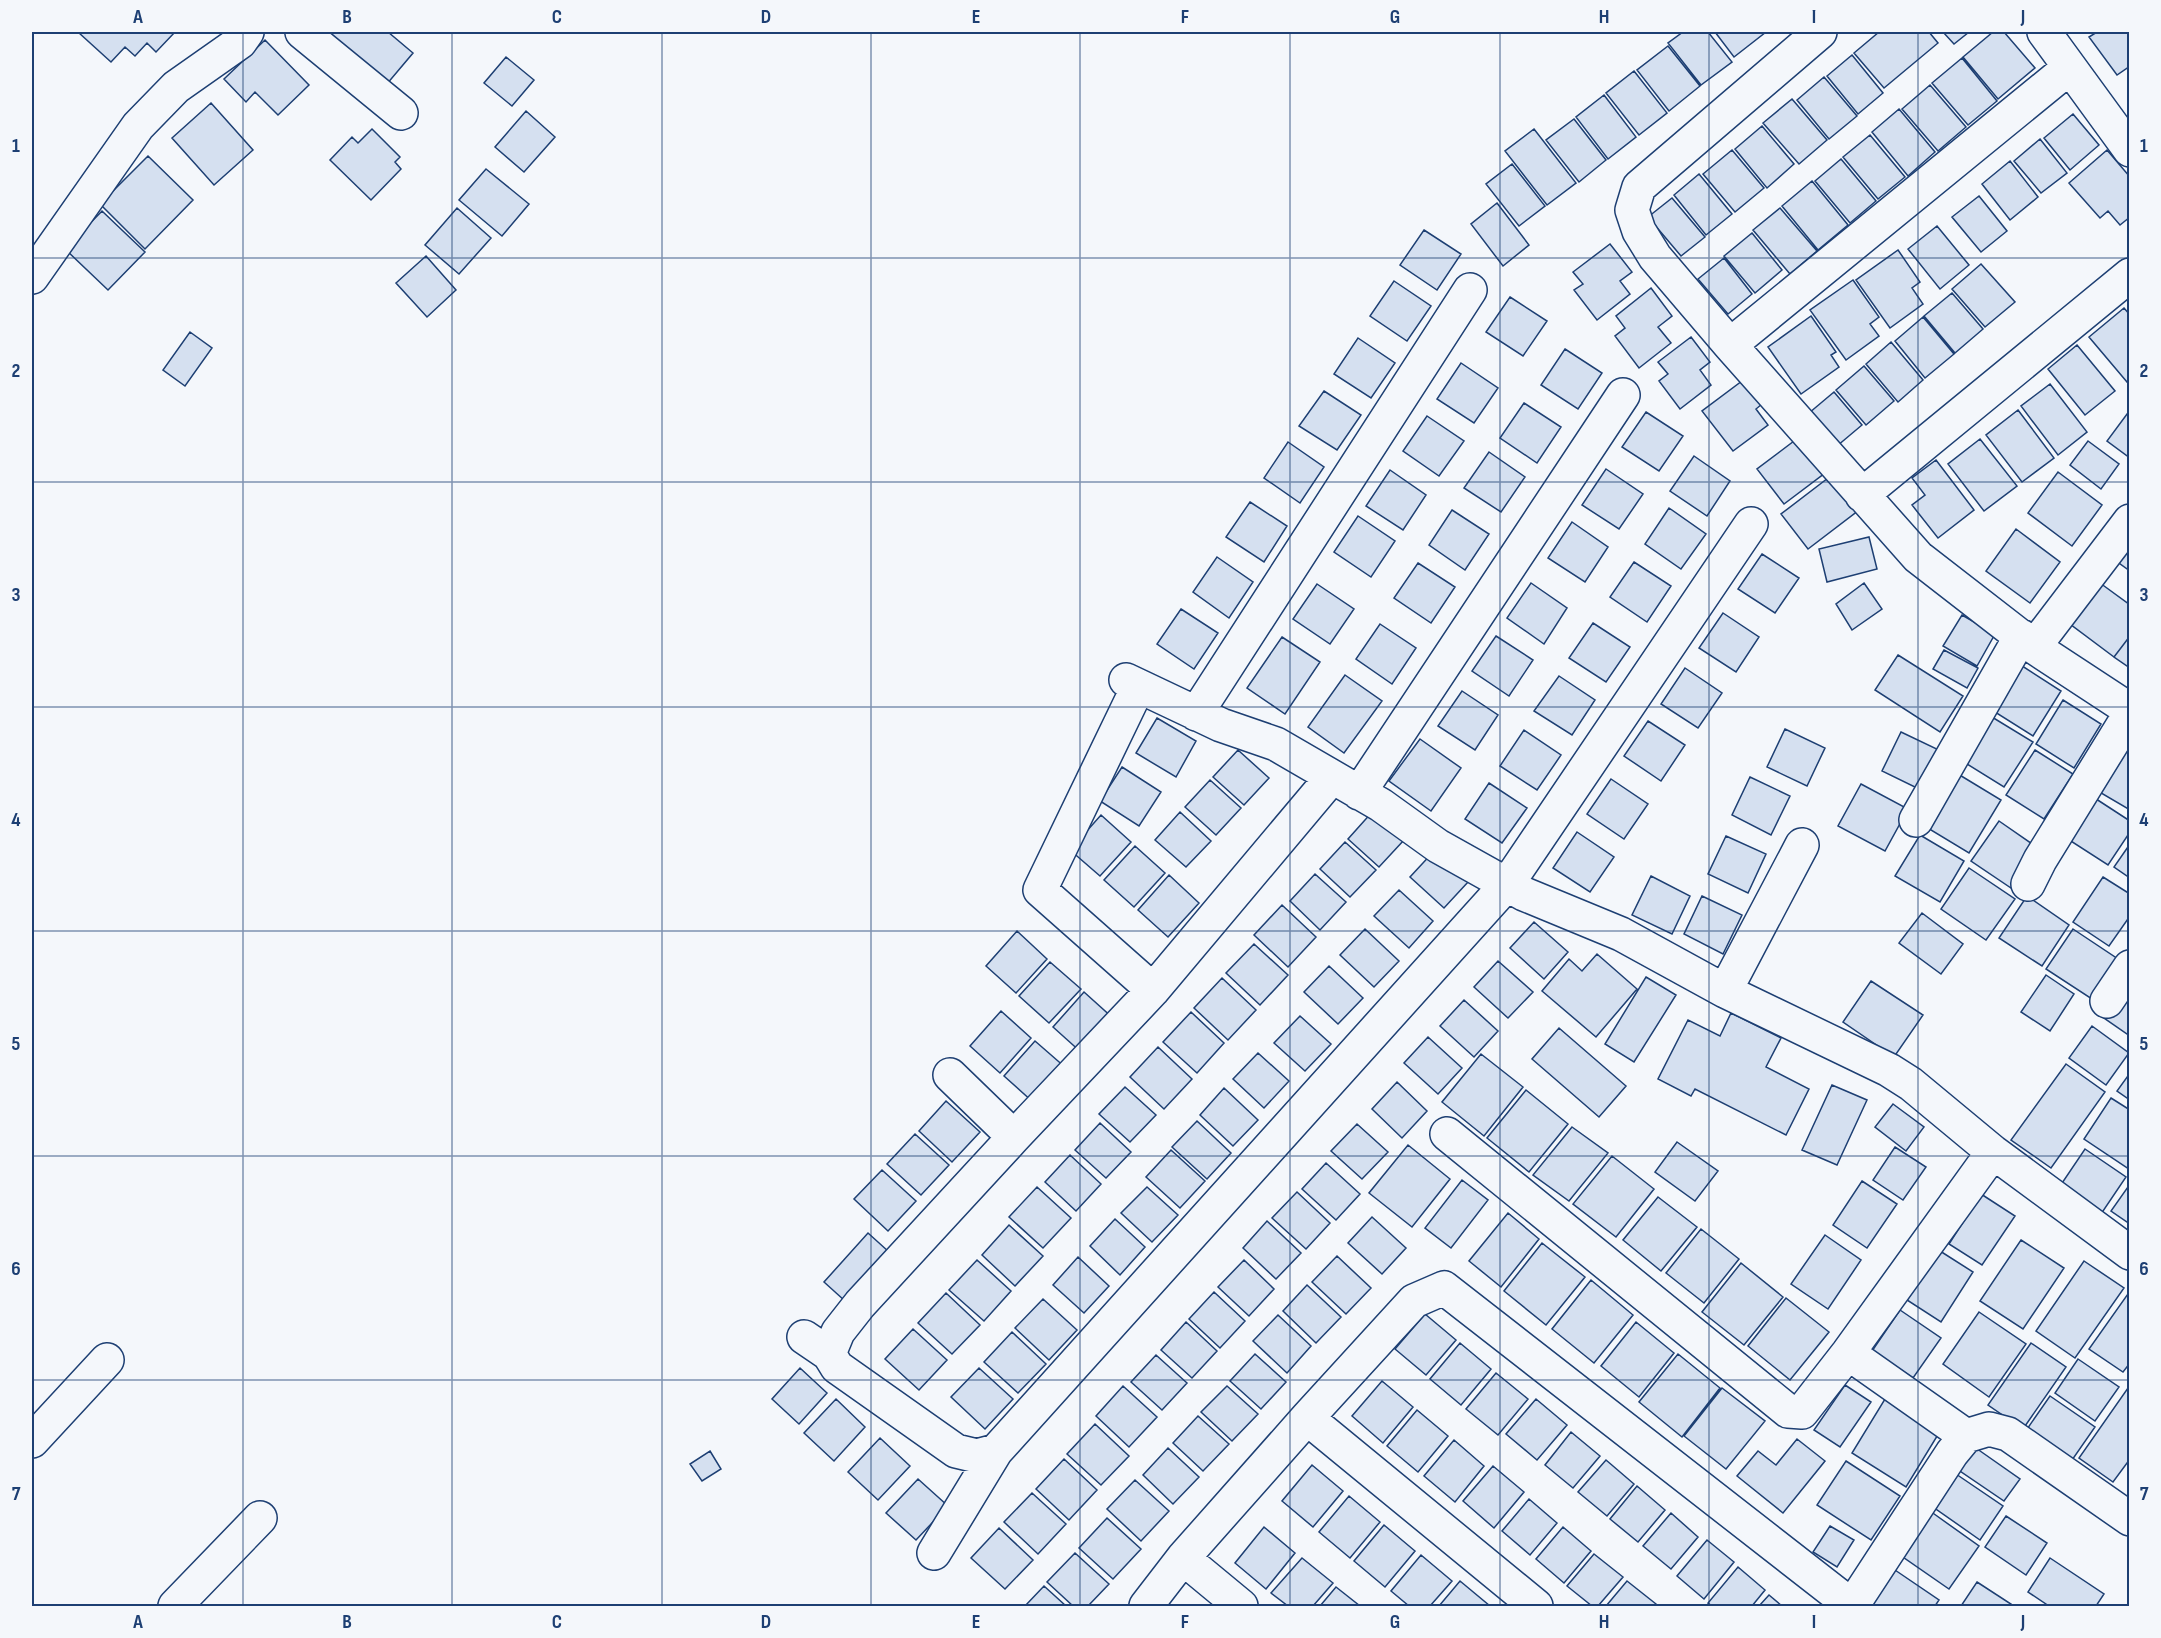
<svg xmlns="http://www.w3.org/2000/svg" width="2161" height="1638" viewBox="0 0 2161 1638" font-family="'Sofia Sans Condensed',sans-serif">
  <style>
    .building { fill: #d5e0f0; stroke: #1d3f73; stroke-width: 1.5 }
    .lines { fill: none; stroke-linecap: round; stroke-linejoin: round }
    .minor-casing { stroke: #1d3f73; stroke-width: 36 }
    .minor { stroke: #f4f7fb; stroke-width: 33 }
    .grid { fill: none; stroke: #1d3f73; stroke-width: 1.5; stroke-opacity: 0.55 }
    .neatline { fill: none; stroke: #1d3f73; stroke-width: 2 }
    .grid-label { font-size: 20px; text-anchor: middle; font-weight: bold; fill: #1d3f73 }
  </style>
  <rect width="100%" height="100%" fill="#f4f7fb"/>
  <path class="building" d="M78 32H175L156 52 147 43 135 56 125 47 111 62Z
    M328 32H388L413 53 381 91 321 40Z
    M1683 32H1708L1732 62 1701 85 1668 43Z
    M1715 32H1766L1734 57Z
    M1879 32H1929L1938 43 1884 88 1854 53Z
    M1943 32H1969L1954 44Z
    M1993 32H2004L2035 68 1998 99 1963 57Z
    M2097 32H2130V66L2117 75 2089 37Z
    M265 40 309 85 278 115 255 92 246 102 224 79Z
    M1668 46 1700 86 1669 111 1637 70Z
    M1852 55 1883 93 1858 114 1827 76Z
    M506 57 534 80 512 106 484 83Z
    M1962 58 1997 101 1968 125 1932 83Z
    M1634 71 1667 113 1639 135 1606 93Z
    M1824 77 1857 116 1829 139 1797 100Z
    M1930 85 1966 127 1938 151 1902 109Z
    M1604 95 1636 137 1608 159 1576 117Z
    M1792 99 1827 140 1799 164 1763 123Z
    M211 103 253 150 214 185 172 138Z
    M1899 109 1935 152 1908 176 1872 132Z
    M526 111 555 137 524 172 495 147Z
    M2073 114 2099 145 2070 170 2044 138Z
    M1574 119 1606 160 1579 182 1546 140Z
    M1762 126 1794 164 1767 188 1735 149Z
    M372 129 400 157 395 162 401 169 371 200 330 160 352 137 358 143Z
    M1534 129 1576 183 1547 205 1505 151Z
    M1870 135 1905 177 1878 199 1843 157Z
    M2040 139 2067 173 2041 193 2014 161Z
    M1732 150 1764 188 1735 212 1703 174Z
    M2107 150 2130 177V217L2120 225 2108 211 2100 218 2069 183Z
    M148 156 193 200 145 249 100 204Z
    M1841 159 1876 201 1850 223 1815 181Z
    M2010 161 2038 197 2010 220 1982 184Z
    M1512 164 1545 206 1519 226 1486 184Z
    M486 169 529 204 502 236 459 200Z
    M1699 174 1732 214 1706 235 1674 195Z
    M1812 181 1848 225 1818 250 1782 206Z
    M1979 196 2007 231 1981 252 1952 217Z
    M1672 198 1705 237 1681 256 1648 217Z
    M1497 203 1529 245 1503 266 1471 224Z
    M457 208 491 238 459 274 425 245Z
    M1780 208 1817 251 1790 274 1753 230Z
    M102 211 145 252 108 290 65 249Z
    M1937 226 1969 265 1940 289 1908 249Z
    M1424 230 1461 254 1437 290 1400 265Z
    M1752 233 1782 270 1755 293 1724 256Z
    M1610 244 1632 272 1620 281 1630 294 1597 320 1574 290 1583 284 1573 272Z
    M1898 250 1920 282 1912 288 1923 304 1890 328 1856 280Z
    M426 256 456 290 427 317 396 283Z
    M1724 258 1752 294 1728 314 1698 279Z
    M1981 264 2015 302 1985 327 1952 289Z
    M1853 280 1879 317 1870 324 1879 336 1846 360 1810 310Z
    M1394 281 1431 306 1407 341 1370 316Z
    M1651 288 1672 316 1658 327 1671 343 1639 368 1615 336 1625 328 1616 316Z
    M1952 293 1983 329 1955 353 1924 316Z
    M1510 297 1547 321 1523 356 1486 332Z
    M2124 308 2130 315V380L2127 382 2089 337Z
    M1811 316 1836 352 1831 355 1839 367 1801 394 1768 347Z
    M1923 317 1954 354 1925 378 1895 341Z
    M190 332 212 348 185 386 163 370Z
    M1691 337 1710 362 1700 370 1711 385 1680 409 1659 381 1668 374 1658 362Z
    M1358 338 1395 363 1371 398 1334 374Z
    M1891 342 1923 380 1898 402 1866 364Z
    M2077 345 2115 391 2085 415 2048 369Z
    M1565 349 1602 373 1578 409 1541 385Z
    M1461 363 1498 388 1474 423 1437 399Z
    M1864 366 1894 401 1866 425 1836 390Z
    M1750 375 1768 399 1756 409 1768 425 1733 451 1702 411Z
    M2050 384 2087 432 2058 455 2021 406Z
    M1324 391 1361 415 1337 450 1299 426Z
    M1834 392 1862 425 1837 446 1809 413Z
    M1524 403 1561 427 1537 463 1500 438Z
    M2018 410 2054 458 2022 482 1986 435Z
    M2130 410V458L2107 441Z
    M1646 412 1683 436 1659 471 1622 447Z
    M1427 416 1464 441 1439 476 1403 451Z
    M1798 438 1825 473 1784 504 1757 469Z
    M1980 439 2017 486 1984 511 1948 464Z
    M2088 441 2119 464 2101 489 2070 465Z
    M1288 442 1324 467 1300 503 1264 478Z
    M1489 452 1525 477 1501 512 1464 488Z
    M1694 456 1730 481 1707 516 1670 491Z
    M1936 460 1974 510 1938 538 1912 505 1925 495 1912 478Z
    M1606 469 1643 494 1619 529 1582 505Z
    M1390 470 1426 495 1403 530 1366 506Z
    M2058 472 2102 505 2072 546 2028 513Z
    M1832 475 1859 510 1808 549 1781 514Z
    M1250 502 1287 526 1264 562 1226 537Z
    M1669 508 1706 534 1681 569 1645 544Z
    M1452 510 1489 534 1465 570 1429 545Z
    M1358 516 1395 541 1371 577 1334 552Z
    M1572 522 1608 547 1585 582 1548 558Z
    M2016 529 2060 562 2030 603 1986 571Z
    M2130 534V571L2112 558Z
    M1869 537 1877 569 1827 582 1819 549Z
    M1762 554 1799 578 1775 613 1738 589Z
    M1217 557 1253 582 1229 618 1193 592Z
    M1634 562 1671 586 1647 622 1610 597Z
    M1418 563 1455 587 1431 623 1394 598Z
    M1531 583 1567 608 1544 644 1507 618Z
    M1864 583 1882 609 1852 630 1836 604Z
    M2100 583 2130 605V636L2114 657 2070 624Z
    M1317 584 1354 609 1330 644 1293 619Z
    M1181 609 1218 633 1194 669 1157 644Z
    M1723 613 1759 637 1736 672 1699 648Z
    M1962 615 1995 634 1977 666 1943 646Z
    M1593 623 1630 647 1606 682 1569 658Z
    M1380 624 1416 648 1392 684 1356 659Z
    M1496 636 1533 660 1509 696 1472 671Z
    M2130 636V668L2114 657Z
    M1282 637 1320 662 1285 714 1247 688Z
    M1944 650 1978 668 1967 688 1933 669Z
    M1898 655 1963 696 1940 732 1875 690Z
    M2016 662 2061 691 2033 736 1987 707Z
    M1685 668 1722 693 1698 728 1661 704Z
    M1345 675 1382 701 1344 753 1308 727Z
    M1559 676 1595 700 1572 735 1534 711Z
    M1462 691 1498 715 1475 750 1438 726Z
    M2063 700 2101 724 2074 768 2036 744Z
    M1987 714 2033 742 2004 787 1959 759Z
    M1157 718 1196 741 1176 777 1136 753Z
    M1648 721 1685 745 1661 781 1624 756Z
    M1785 729 1825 748 1807 786 1767 767Z
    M1524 730 1561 755 1537 790 1500 766Z
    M1901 732 1941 751 1921 790 1882 771Z
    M2130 737V810L2096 790Z
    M1420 739 1461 768 1431 811 1389 781Z
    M1238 750 1269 778 1244 805 1213 777Z
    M2035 750 2073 774 2044 819 2006 795Z
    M1122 767 1161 792 1139 826 1100 801Z
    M1958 774 2001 800 1969 853 1926 827Z
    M1750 777 1790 796 1771 835 1732 815Z
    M1611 779 1648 804 1624 839 1587 814Z
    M1210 780 1241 808 1216 835 1185 807Z
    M1489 783 1527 808 1502 843 1465 819Z
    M1861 784 1908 809 1885 851 1838 826Z
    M2090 795 2130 821V832L2108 865 2063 836Z
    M1373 811 1404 840 1379 867 1348 839Z
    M1180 812 1211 841 1186 867 1155 840Z
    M1101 815 1131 842 1100 876 1070 850Z
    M1999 821 2038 848 2011 888 1971 861Z
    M1577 832 1614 857 1590 892 1553 868Z
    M1920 835 1964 861 1940 902 1895 876Z
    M1726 836 1766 854 1748 893 1708 874Z
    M1345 842 1376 870 1350 897 1320 869Z
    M2130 844V878L2114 867Z
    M1135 846 1165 873 1134 907 1104 880Z
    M1435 850 1468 882 1444 908 1410 877Z
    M1969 868 2015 899 1986 940 1941 909Z
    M1315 874 1346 902 1320 930 1290 901Z
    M1169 875 1199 903 1168 937 1138 910Z
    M1651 876 1690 896 1672 934 1632 915Z
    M2103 877 2130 894V916L2109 946 2073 922Z
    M1399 890 1433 921 1409 948 1374 916Z
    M1702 896 1742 915 1723 954 1684 934Z
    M2027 896 2069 925 2042 966 1999 938Z
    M1282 905 1316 937 1288 967 1254 935Z
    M1922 913 1963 944 1941 974 1899 943Z
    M1534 922 1568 952 1544 979 1510 948Z
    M1365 929 1399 961 1374 987 1340 955Z
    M2073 929 2124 963 2098 1003 2046 969Z
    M1017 931 1047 959 1016 993 986 966Z
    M1254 944 1288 975 1260 1005 1226 973Z
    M1597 954 1637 989 1596 1037 1542 991 1569 959 1582 971Z
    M1498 961 1533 992 1508 1018 1474 987Z
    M1050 962 1081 989 1049 1023 1019 996Z
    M1329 966 1363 998 1338 1024 1304 992Z
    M2046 975 2074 994 2050 1031 2021 1012Z
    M2130 975V1036L2101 1016Z
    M1646 977 1676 995 1634 1062 1605 1044Z
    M1222 978 1256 1010 1228 1040 1194 1008Z
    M1871 981 1923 1015 1894 1057 1843 1022Z
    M1084 992 1114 1019 1083 1054 1053 1027Z
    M1464 1000 1498 1031 1474 1057 1440 1026Z
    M1001 1011 1031 1038 1000 1073 970 1046Z
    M1191 1012 1224 1043 1197 1073 1163 1042Z
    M1731 1013 1781 1038 1766 1067 1809 1089 1786 1135 1695 1089 1691 1096 1658 1079 1688 1020 1720 1036Z
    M1300 1016 1331 1044 1305 1071 1274 1043Z
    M2092 1026 2129 1053 2106 1085 2069 1058Z
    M1559 1028 1626 1086 1599 1117 1532 1059Z
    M1428 1037 1462 1068 1438 1094 1404 1063Z
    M1035 1041 1066 1068 1034 1103 1004 1076Z
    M1158 1047 1192 1079 1164 1109 1130 1077Z
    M1258 1053 1289 1081 1264 1108 1233 1079Z
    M1481 1054 1523 1087 1484 1136 1442 1102Z
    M2066 1064 2105 1092 2051 1168 2011 1140Z
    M2130 1073V1100L2117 1091Z
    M1397 1082 1427 1111 1402 1138 1372 1109Z
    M1832 1085 1867 1100 1837 1165 1802 1150Z
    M1125 1087 1156 1115 1130 1142 1099 1114Z
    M1224 1088 1258 1120 1233 1146 1200 1115Z
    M1526 1090 1568 1124 1529 1172 1487 1138Z
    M2111 1098 2130 1110 2129 1169 2084 1139Z
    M946 1101 980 1132 952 1162 919 1131Z
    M1893 1104 1924 1127 1906 1151 1875 1127Z
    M1197 1121 1231 1153 1207 1179 1172 1147Z
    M1100 1123 1131 1152 1106 1178 1075 1150Z
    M1357 1124 1388 1152 1362 1179 1331 1151Z
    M1572 1127 1608 1153 1569 1201 1533 1175Z
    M915 1134 949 1165 921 1195 887 1164Z
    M1677 1142 1718 1171 1695 1201 1655 1172Z
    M1408 1145 1450 1179 1412 1227 1369 1193Z
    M1895 1147 1926 1167 1903 1200 1873 1180Z
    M2085 1149 2126 1177 2099 1217 2058 1189Z
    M1171 1150 1205 1181 1180 1208 1146 1177Z
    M1070 1155 1101 1184 1076 1211 1045 1182Z
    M1612 1156 1654 1189 1616 1237 1573 1204Z
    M1326 1163 1360 1194 1336 1220 1302 1189Z
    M882 1170 916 1201 888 1231 854 1199Z
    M1462 1180 1488 1200 1451 1248 1425 1228Z
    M1862 1181 1897 1204 1867 1248 1833 1225Z
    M2130 1184V1224L2111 1211Z
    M1037 1187 1071 1218 1043 1248 1009 1217Z
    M1147 1187 1178 1215 1152 1242 1121 1213Z
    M1297 1192 1330 1223 1306 1249 1272 1218Z
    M1981 1194 2015 1216 1982 1265 1949 1244Z
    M1658 1197 1697 1227 1661 1271 1623 1240Z
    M1508 1213 1539 1239 1501 1287 1469 1261Z
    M1372 1217 1406 1248 1382 1274 1348 1243Z
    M1115 1219 1145 1247 1120 1275 1090 1246Z
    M1267 1221 1301 1253 1276 1279 1243 1248Z
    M1009 1225 1043 1256 1015 1286 982 1255Z
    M1701 1229 1739 1259 1704 1303 1666 1273Z
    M868 1233 899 1261 855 1310 824 1282Z
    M1825 1235 1861 1260 1828 1309 1791 1284Z
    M2021 1240 2064 1268 2023 1329 1980 1301Z
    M1542 1243 1585 1277 1546 1325 1504 1291Z
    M1940 1251 1973 1272 1941 1322 1907 1300Z
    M1337 1256 1371 1288 1346 1314 1312 1282Z
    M1078 1257 1109 1286 1084 1313 1053 1285Z
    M977 1260 1011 1291 984 1321 949 1290Z
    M1244 1260 1274 1289 1249 1316 1218 1287Z
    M2084 1261 2124 1288 2075 1358 2036 1331Z
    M1741 1263 1783 1297 1744 1345 1702 1312Z
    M1591 1280 1633 1315 1594 1363 1552 1329Z
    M1307 1285 1341 1317 1316 1343 1283 1311Z
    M2130 1291V1363L2123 1372 2089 1349Z
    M1214 1292 1245 1321 1220 1348 1189 1319Z
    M946 1293 980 1325 952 1354 918 1323Z
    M1786 1298 1829 1332 1790 1380 1748 1346Z
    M1043 1299 1077 1330 1049 1360 1015 1328Z
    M1900 1310 1941 1338 1913 1378 1872 1351Z
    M1979 1312 2026 1344 1989 1397 1943 1364Z
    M1425 1314 1456 1340 1426 1375 1395 1349Z
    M1278 1315 1311 1346 1287 1373 1253 1341Z
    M1186 1322 1217 1351 1192 1378 1161 1350Z
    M1636 1322 1674 1353 1639 1397 1601 1366Z
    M913 1329 947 1360 919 1390 885 1359Z
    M1012 1332 1046 1364 1018 1393 984 1362Z
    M1460 1343 1491 1369 1461 1405 1430 1379Z
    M2031 1343 2066 1367 2023 1429 1988 1405Z
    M1255 1354 1286 1382 1261 1409 1230 1381Z
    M1678 1354 1720 1388 1682 1437 1639 1402Z
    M1156 1355 1187 1383 1162 1410 1131 1382Z
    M2078 1359 2119 1387 2095 1421 2055 1393Z
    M800 1368 827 1393 799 1424 772 1399Z
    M979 1368 1013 1399 985 1429 951 1397Z
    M1496 1373 1528 1399 1498 1435 1466 1409Z
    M1382 1381 1413 1407 1383 1443 1352 1416Z
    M1845 1385 1871 1402 1840 1447 1814 1430Z
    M1123 1386 1157 1417 1129 1447 1096 1416Z
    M1227 1386 1258 1414 1232 1441 1201 1412Z
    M1722 1388 1765 1421 1726 1469 1684 1436Z
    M2128 1388 2130 1459 2113 1482 2079 1458Z
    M2050 1396 2095 1427 2070 1463 2025 1432Z
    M836 1399 865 1427 834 1461 804 1433Z
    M1536 1399 1567 1425 1537 1460 1506 1434Z
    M1885 1399 1939 1433 1906 1487 1852 1453Z
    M1417 1410 1448 1436 1418 1472 1387 1446Z
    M1198 1416 1229 1444 1203 1471 1173 1443Z
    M1095 1424 1129 1456 1101 1485 1067 1454Z
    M1571 1432 1600 1456 1573 1488 1545 1465Z
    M880 1438 910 1466 878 1500 848 1472Z
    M1797 1439 1825 1461 1783 1513 1737 1476 1758 1451 1776 1465Z
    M1454 1440 1484 1466 1455 1502 1424 1476Z
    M1973 1446 2020 1479 2004 1501 1957 1469Z
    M1168 1448 1199 1477 1173 1504 1143 1475Z
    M710 1451 721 1469 702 1481 690 1464Z
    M1064 1459 1097 1490 1069 1520 1036 1489Z
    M1606 1460 1634 1484 1607 1516 1578 1492Z
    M1846 1461 1900 1496 1871 1540 1817 1505Z
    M1312 1465 1343 1491 1313 1527 1282 1501Z
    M1493 1466 1524 1492 1494 1528 1463 1501Z
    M1956 1474 2003 1506 1980 1540 1933 1507Z
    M918 1479 948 1506 916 1540 886 1513Z
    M1135 1480 1169 1511 1141 1541 1107 1509Z
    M1637 1486 1665 1510 1638 1542 1610 1519Z
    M1032 1493 1066 1524 1038 1554 1004 1522Z
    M1349 1496 1380 1522 1350 1558 1319 1532Z
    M1529 1499 1557 1523 1530 1555 1502 1531Z
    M1930 1511 1979 1546 1949 1589 1900 1555Z
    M1671 1513 1698 1537 1671 1569 1643 1546Z
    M2006 1516 2047 1543 2026 1575 1985 1547Z
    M1107 1518 1141 1549 1113 1579 1079 1548Z
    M1384 1525 1415 1551 1385 1587 1354 1561Z
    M1830 1526 1854 1540 1837 1567 1813 1552Z
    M1264 1527 1295 1553 1266 1589 1235 1563Z
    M1563 1527 1591 1551 1564 1583 1536 1559Z
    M999 1528 1033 1560 1005 1589 971 1558Z
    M1707 1540 1734 1562 1704 1599 1677 1576Z
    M1075 1553 1109 1584 1088 1606H1073L1047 1582Z
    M1594 1554 1623 1577 1598 1606H1592L1567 1586Z
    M1421 1555 1452 1581 1430 1606H1409L1391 1591Z
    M1302 1558 1333 1583 1313 1606H1288L1271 1593Z
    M2050 1558 2104 1594 2096 1606H2049L2028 1592Z
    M1738 1567 1765 1590 1752 1606H1712L1708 1603Z
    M1892 1568 1939 1600 1935 1606H1865Z
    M1460 1581 1490 1606H1439Z
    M1627 1581 1656 1604 1654 1606H1606Z
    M1977 1582 2014 1606H1961Z
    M1044 1586 1066 1606H1025Z
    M1336 1587 1360 1606H1320Z
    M1769 1595 1782 1606H1759Z"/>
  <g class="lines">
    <defs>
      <path id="minor" d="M302 32 401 113
        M1820 32 1639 187 1632 210 1639 231 1655 257 1730 345 1918 557 2034 647 2130 710
        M2044 32 2130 150
        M32 277 138 126 176 87 240 42 247 32
        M1730 345 2069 68
        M1862 495 2130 275
        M2034 647 2130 521
        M1126 680 1221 725 1276 744 1381 805 1438 846 1524 894 1621 934 1725 991 1889 1070 1911 1084 1993 1152 2130 1253
        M1138 687 1040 890 1153 990
        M1196 714 1470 290
        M1332 777 1153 990 1014 1137 860 1304 838 1332 829 1354 837 1367 956 1451 977 1456 996 1451 1508 883 1751 524
        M1359 793 1623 395
        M1916 820 2021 636
        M2028 884 2040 860 2130 714
        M1725 991 1802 845
        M2107 1001 2130 967
        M950 1075 1014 1137
        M1447 1134 1788 1411 1802 1412 1848 1353 1993 1152
        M804 1337 829 1354
        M1848 1353 1966 1436
        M1307 1418 1536 1606
        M32 1441 107 1360
        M934 1553 996 1451
        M1183 1558 1241 1606
        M175 1606 260 1518
        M1146 1606 1183 1558 1307 1418 1414 1301 1444 1288 1852 1606
        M1852 1606 1952 1453 1966 1436 1989 1429 2008 1434 2130 1519"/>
    </defs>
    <use href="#minor" class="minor-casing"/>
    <use href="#minor" class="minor"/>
  </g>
  <path class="grid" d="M243 32V1606M452 32V1606M662 32V1606M871 32V1606M1080 32V1606M1290 32V1606M1500 32V1606M1709 32V1606M1918 32V1606M32 258H2130M32 482H2130M32 707H2130M32 931H2130M32 1156H2130M32 1380H2130"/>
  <rect width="2161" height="1638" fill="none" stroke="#f4f7fb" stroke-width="66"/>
  <rect x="33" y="33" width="2095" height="1572" class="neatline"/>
  <g class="grid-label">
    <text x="138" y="23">A</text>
    <text x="347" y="23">B</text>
    <text x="557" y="23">C</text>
    <text x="766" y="23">D</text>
    <text x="976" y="23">E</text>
    <text x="1185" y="23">F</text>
    <text x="1395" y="23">G</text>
    <text x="1604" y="23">H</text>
    <text x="1814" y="23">I</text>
    <text x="2023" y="23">J</text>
    <text x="16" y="152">1</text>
    <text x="2144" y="152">1</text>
    <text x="16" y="377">2</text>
    <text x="2144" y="377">2</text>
    <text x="16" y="601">3</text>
    <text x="2144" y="601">3</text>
    <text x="16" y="826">4</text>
    <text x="2144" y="826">4</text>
    <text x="16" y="1050">5</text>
    <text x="2144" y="1050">5</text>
    <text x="16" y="1275">6</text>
    <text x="2144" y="1275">6</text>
    <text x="16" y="1500">7</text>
    <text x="2144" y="1500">7</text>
    <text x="138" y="1628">A</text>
    <text x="347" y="1628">B</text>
    <text x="557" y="1628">C</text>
    <text x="766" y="1628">D</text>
    <text x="976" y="1628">E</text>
    <text x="1185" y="1628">F</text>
    <text x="1395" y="1628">G</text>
    <text x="1604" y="1628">H</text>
    <text x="1814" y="1628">I</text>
    <text x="2023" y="1628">J</text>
  </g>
</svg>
